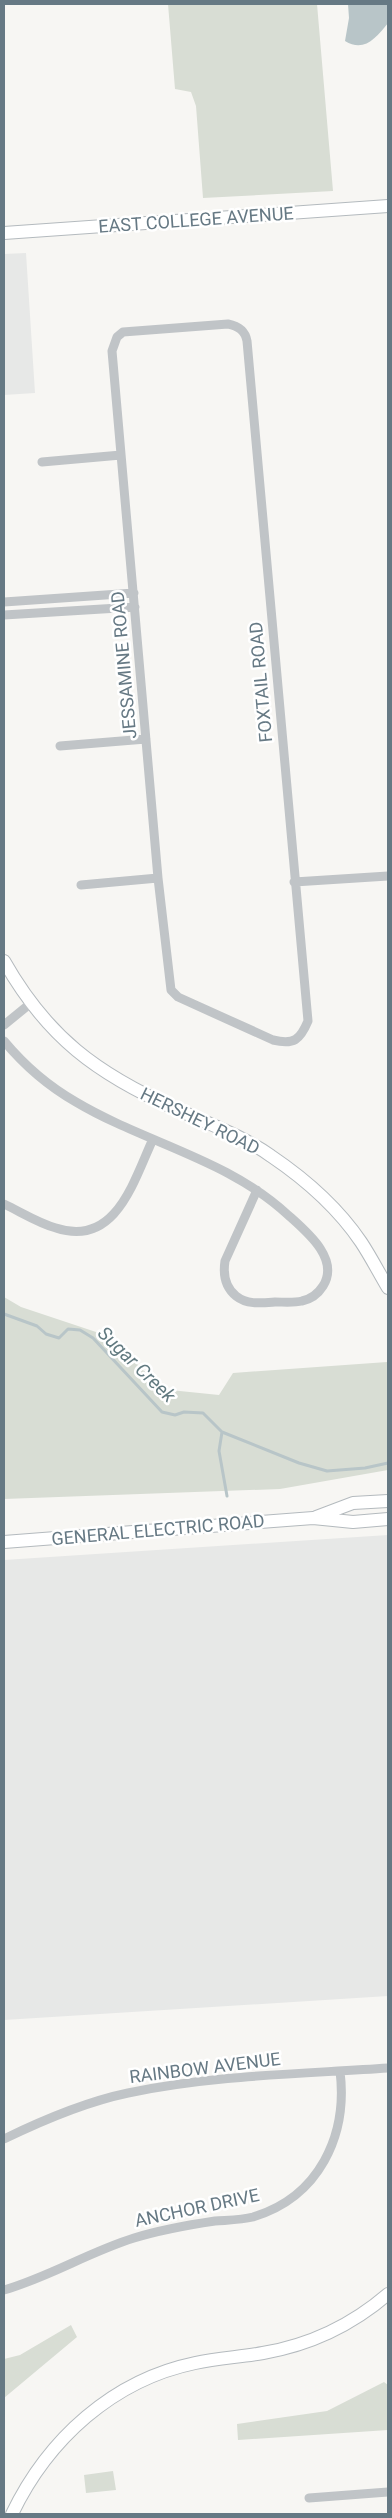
<svg xmlns="http://www.w3.org/2000/svg" width="392" height="2518" viewBox="0 0 392 2518" font-family="Roboto,sans-serif">
  <style>
    .built { fill: #e7e8e7 }
    .green { fill: #d8ddd4 }
    .water { fill: #b8c5c8 }
    .lines { fill: none; stroke-linecap: round; stroke-linejoin: round }
    .stream { stroke: #b8c5c8; stroke-width: 3 }
    .secondary-casing { stroke: #b4babe; stroke-width: 14 }
    .minor { stroke: #c0c4c7; stroke-width: 9 }
    .secondary { stroke: #fff; stroke-width: 12 }
    .labels { text-anchor: middle; stroke-width: 5; stroke-linejoin: round; paint-order: stroke }
    .street-label { font-size: 18px; fill: #667984; stroke: #fff }
    .water-label { font-size: 19px; font-style: italic; fill: #627a80; stroke: #fff }
  </style>
  <rect width="100%" height="100%" fill="#f7f6f3"/>
  <path class="built" d="M26 253 35 393 4 395V254Z
    M388 1535V1996L4 2020V1560Z"/>
  <path class="green" d="M168 4H317L333 191 203 198 196 106 191 92 175 89Z
    M4 1297 21 1307 99 1333 123 1345 140 1368 170 1390 219 1395 233 1373 387 1362 388 1470 280 1489 4 1499Z
    M71 2325 77 2337 4 2398V2359L20 2355Z
    M384 2382 388 2385V2430L238 2440 237 2424 327 2411Z
    M113 2471 116 2490 86 2493 84 2475Z"/>
  <path class="water" d="M348 4H388V23C376 38 364 53 345 41L349 18Z"/>
  <g class="lines">
    <path class="stream" d="M4 1314 37 1326 46 1334 59 1338 68 1329 80 1330 93 1338 162 1412 175 1415 184 1412 203 1413 222 1432 299 1463 327 1471 365 1468 388 1463
      M222 1432 219 1451 227 1496"/>
    <defs>
      <path id="secondary" d="M4 233 388 206
        M4 961C47 1037 97 1074 176 1109 207 1123 243 1136 271 1156 305 1179 338 1208 361 1242 371 1257 379 1273 388 1288
        M316 1517 353 1503 388 1501
        M4 1542 313 1518 353 1522 388 1519
        M12 2514C48 2439 113 2380 195 2363 218 2358 241 2357 263 2353 310 2345 352 2325 388 2294"/>
    </defs>
    <use href="#secondary" class="secondary-casing"/>
    <path class="minor" d="M228 324C238 326 245 330 247 341L308 1021C300 1040 294 1045 273 1040L178 997 171 990 158 878 112 351 117 337 123 332Z
      M42 462 121 455
      M4 602 134 593
      M4 615 135 607
      M60 746 146 739
      M294 882 388 876
      M81 885 158 878
      M4 1025 31 1003
      M4 1041C24 1065 48 1086 76 1102 145 1143 228 1159 288 1215 307 1232 340 1259 323 1286 318 1294 311 1299 302 1301 294 1303 284 1302 275 1302 262 1303 247 1305 236 1296 225 1287 223 1274 225 1261L257 1190
      M4 1204C21 1212 38 1223 56 1228 116 1248 134 1180 153 1139
      M4 2139C43 2120 85 2102 128 2093 213 2075 302 2074 388 2068
      M4 2290C49 2277 89 2252 134 2238 160 2230 188 2225 215 2221 228 2220 241 2220 253 2217 319 2197 348 2136 340 2071
      M309 2498 388 2492"/>
    <use href="#secondary" class="secondary"/>
  </g>
  <g class="labels">
    <g class="street-label">
      <text transform="translate(196 220) rotate(-4)" y="6">EAST COLLEGE AVENUE</text>
      <text transform="translate(124 665) rotate(-95)" y="6">JESSAMINE ROAD</text>
      <text transform="translate(261 682) rotate(-95)" y="6">FOXTAIL ROAD</text>
      <text transform="translate(200 1121) rotate(26)" y="6">HERSHEY ROAD</text>
      <text transform="translate(158 1530) rotate(-5)" y="6">GENERAL ELECTRIC ROAD</text>
      <text transform="translate(205 2068) rotate(-7)" y="6">RAINBOW AVENUE</text>
      <text transform="translate(197 2208) rotate(-12)" y="6">ANCHOR DRIVE</text>
    </g>
    <g class="water-label">
      <text transform="translate(137 1364) rotate(44)" y="7">Sugar Creek</text>
    </g>
  </g>
  <rect width="392" height="2518" fill="none" stroke="#667984" stroke-width="10"/>
</svg>
